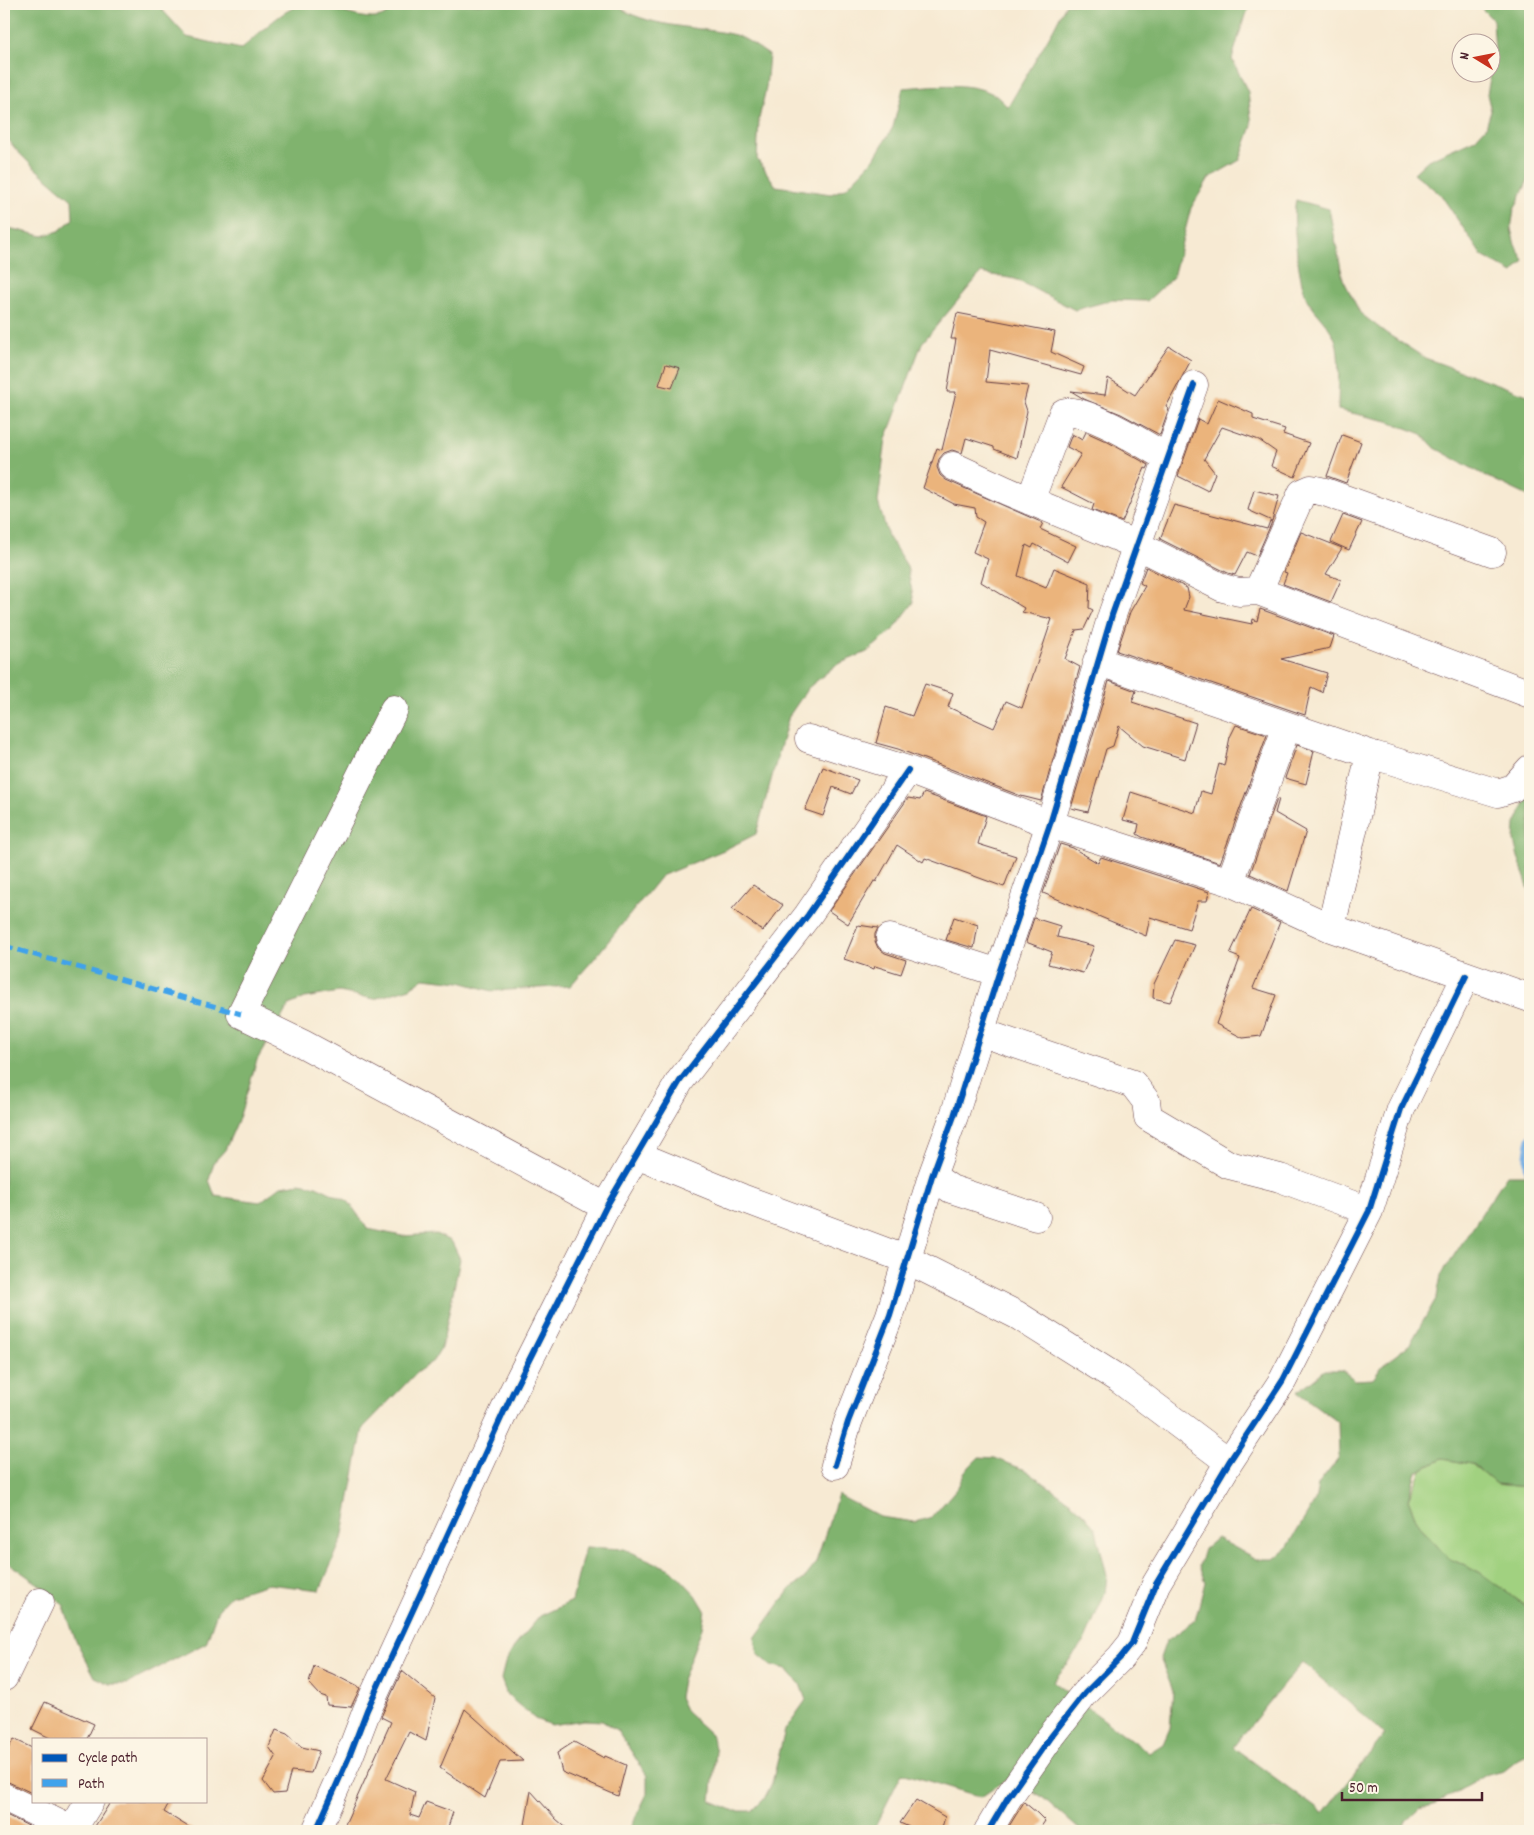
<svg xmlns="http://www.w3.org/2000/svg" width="1534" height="1835" viewBox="0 0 1534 1835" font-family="Dekko,sans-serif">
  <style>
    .green { fill: #a1d180; stroke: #767856 }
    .forest { fill: #80b36e; stroke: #65694c; fill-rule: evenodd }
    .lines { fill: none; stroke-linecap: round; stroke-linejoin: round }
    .stream { stroke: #71ace2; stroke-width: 5.5 }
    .building { fill: #ebb47c }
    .minor-casing { stroke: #643d44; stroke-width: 29 }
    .minor { stroke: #fff; stroke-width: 28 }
    .quiet { stroke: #40a2eb; stroke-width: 5; stroke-dasharray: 10 5; stroke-linecap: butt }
    .cycleway-casing { stroke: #fcf5e5; stroke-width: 9 }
    .cycleway { stroke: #0057b8; stroke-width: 6 }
  </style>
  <rect width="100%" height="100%" fill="#fcf5e5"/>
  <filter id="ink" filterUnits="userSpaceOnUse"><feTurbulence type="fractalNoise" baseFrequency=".02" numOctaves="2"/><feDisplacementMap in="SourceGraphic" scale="10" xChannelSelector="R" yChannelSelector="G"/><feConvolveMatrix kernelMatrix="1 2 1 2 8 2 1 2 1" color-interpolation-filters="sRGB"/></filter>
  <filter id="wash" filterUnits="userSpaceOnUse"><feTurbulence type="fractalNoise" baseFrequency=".0096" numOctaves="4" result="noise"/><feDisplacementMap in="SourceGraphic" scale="20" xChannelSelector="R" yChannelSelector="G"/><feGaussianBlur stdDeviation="1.12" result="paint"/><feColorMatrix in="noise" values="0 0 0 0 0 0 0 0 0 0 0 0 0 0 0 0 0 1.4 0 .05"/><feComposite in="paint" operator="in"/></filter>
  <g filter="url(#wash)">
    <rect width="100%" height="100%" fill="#f7ead3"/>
    <path class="green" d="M1443 1459 1472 1464 1496 1484 1527 1487 1530 1485V1609L1479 1572 1448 1558 1419 1526 1408 1499 1421 1470Z"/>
    <path class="forest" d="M4 4H157L187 37 241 49C257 36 280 11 299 6 324 0 367 27 385 15 389 13 393 7 395 4H615C643 28 699 26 735 35 746 38 758 48 769 55L766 88 759 119 757 159 776 186 831 194 846 188 874 159 893 127 903 88C930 86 969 81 993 94 999 97 1003 103 1008 107L1054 28 1066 4H1253L1245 15 1232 59 1248 92 1252 126 1240 160 1209 178 1191 208 1173 277 1147 301 1112 300 1075 310 1015 279 981 273 922 343 886 439 878 502 888 536 907 566 914 602 893 630 867 652 836 665 808 688 789 716 756 834 724 850 661 876 594 959 570 986 492 991 460 982 424 978 410 988 374 999 339 992 305 998 289 1005 257 1060 239 1118 225 1150 214 1162 209 1180 215 1196 260 1202 281 1186 300 1183 316 1186 348 1201 368 1229 402 1236 436 1234 452 1242 460 1259 442 1346 433 1361 416 1373 363 1428 342 1539 320 1590 268 1584 231 1595 218 1609 206 1643 127 1684H110L95 1677 75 1639 64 1606 51 1593 4 1560V227L43 236 59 231 73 219 72 200C54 184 13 153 4 132L10 79 4 69Z
      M1477 4H1530V176L1514 210 1511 229 1515 245 1524 261 1513 273 1482 256 1441 195 1414 173 1428 160 1475 139 1486 127 1491 111 1487 94 1495 52 1493 20Z
      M1296 200 1329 209 1343 279 1360 313 1386 333 1425 358 1530 396V497L1488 477 1435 448 1422 434 1388 421 1338 410C1338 391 1340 364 1337 346 1334 329 1317 315 1308 301 1299 287 1291 217 1296 200Z
      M1530 792V893L1518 857 1514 841 1515 824Z
      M1507 1175H1530V1485L1527 1487 1496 1484 1472 1464 1443 1459 1416 1472 1408 1499 1419 1526 1448 1558 1479 1572 1530 1609V1753L1518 1759 1504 1770 1488 1774 1437 1803 1420 1808 1406 1821 1402 1831H1081L1041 1796 1009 1778 981 1797 902 1773 873 1831H629L647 1794V1776L618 1731 602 1721 584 1720 551 1725 535 1719 507 1695 501 1679 505 1663 514 1647 540 1616 572 1601 585 1547 624 1549 672 1570 696 1595 705 1610 702 1628 682 1680 679 1697 686 1712 711 1735 716 1751 711 1801 735 1811H752L764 1799 772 1783 785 1730 806 1700 800 1684 787 1669 771 1665 758 1654 755 1638 790 1589 804 1579 815 1565 838 1495 880 1517 915 1522 932 1517 958 1487 965 1471 979 1457 995 1458 1027 1471 1072 1503 1085 1515 1096 1530 1107 1576 1105 1593 1085 1640 1053 1682 1149 1753 1163 1744 1170 1728 1173 1691 1160 1658 1166 1641 1195 1621 1205 1582 1199 1566 1204 1549 1217 1538 1256 1559H1274L1287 1548 1315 1501 1318 1485 1339 1458 1338 1422 1297 1392 1325 1370H1342L1355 1380 1373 1379 1383 1365 1410 1344 1437 1297 1441 1275ZM1302 1662 1385 1734 1323 1813 1233 1747Z"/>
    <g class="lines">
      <path class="stream" d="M1530 1137C1526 1150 1524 1165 1530 1178"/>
    </g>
    <g id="blocks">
      <path class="building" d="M957 313 1055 332 1051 352 1084 367 1081 375 990 350 986 382 1028 386 1024 402 1027 411 1017 458 994 449V447L966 438 962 453 952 450 944 453 939 459 937 467 940 475 946 480 1043 523 1040 529 1076 546 1068 562 1034 544 1032 548 1026 545 1018 576 1046 588 1054 568 1090 583 1089 608 1093 610 1084 629 1076 630 1065 659 1080 667 1041 801 1021 796 898 749 876 743 886 707 912 716 925 684 953 693 948 707 994 728 1006 701 1022 708 1052 619 1022 612 1024 608 981 582 988 559 973 552 984 522 976 517 975 508 954 504 923 488 937 448 942 450 956 392H947L956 339H951Z
        M1169 346 1191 360 1166 407 1169 409 1160 435 1121 414 1084 399 1071 391 1105 395 1108 378 1135 395Z
        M666 364 680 368 672 388 659 385Z
        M1218 399 1253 414V419L1285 429 1283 434 1309 443 1295 477 1271 466 1276 452 1259 440 1222 427 1204 459 1215 473 1208 491 1178 476 1198 419 1207 424Z
        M1086 432 1108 442 1149 465 1147 469 1145 468 1122 522 1092 510 1094 504 1061 487 1081 454 1067 447 1072 434 1082 440Z
        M1342 435 1361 442 1346 483 1327 476Z
        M1254 490 1279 496 1272 521 1248 510Z
        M1174 505 1267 529 1270 521 1272 522 1257 556 1247 552 1235 575 1228 573 1160 539Z
        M1343 515 1362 522 1349 550 1331 542Z
        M1301 532 1342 548 1326 574 1341 580 1331 602 1283 584 1287 573 1284 572Z
        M1146 567 1187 588 1189 597 1184 610 1252 624 1253 619 1257 621 1260 609 1334 636 1330 648 1281 659 1327 673 1322 692 1311 687 1305 715 1117 651 1130 612 1145 586 1140 583Z
        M1109 681 1136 691 1132 702 1196 723 1185 759 1143 746 1119 726 1113 746 1106 749 1088 812 1071 808Z
        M1236 725 1267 735 1220 863 1142 837 1137 834 1139 824 1123 820 1131 792 1195 813 1201 791 1211 794 1219 764 1224 766 1230 737Z
        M1297 745 1314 751 1306 784 1285 778Z
        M823 767 858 780 851 794 833 787 823 816 805 810Z
        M924 793 986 816 978 844 1016 856 1004 887 925 858 923 862 897 845 876 882 874 881 848 924 829 911 908 798 920 800Z
        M1277 799H1279L1275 813 1306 831 1288 891 1250 874Z
        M1060 844 1073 848 1098 863 1101 857 1209 892 1207 901H1198L1189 929 1150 917 1146 936 1043 893Z
        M753 885 783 905 763 931 732 909Z
        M1251 909 1280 922 1253 988 1276 995 1261 1036 1243 1038 1216 1024 1240 958 1230 954Z
        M954 917 978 925 974 948 946 940Z
        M1034 918 1060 926 1057 937 1094 946 1083 973 1048 964 1052 952 1026 942Z
        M858 925 878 928 875 934V941L878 948 885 953 906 960 901 974 875 966 874 969 844 959Z
        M1175 940 1195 945 1170 1002 1153 998 1154 984Z
        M314 1666 333 1674 360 1688 351 1707 327 1705 326 1697 320 1695 309 1683Z
        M402 1671 435 1698 426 1741 409 1732 386 1779 415 1792 410 1815 419 1818 426 1802 453 1812 448 1827 451 1828V1831H342L391 1722 381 1717Z
        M45 1702 94 1724 87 1739H52L32 1729Z
        M465 1709 523 1761 500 1762 485 1798 440 1768Z
        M276 1730 287 1734 302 1747 319 1751 311 1773 291 1771 285 1793 273 1794 263 1781 276 1757 269 1747Z
        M14 1739 34 1749V1794L4 1780V1755Z
        M574 1742 604 1758 605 1756 626 1765 618 1796 562 1772 557 1753Z
        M531 1791 556 1819 570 1831H534L525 1825Z
        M916 1800 945 1817 941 1831H918L900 1823Z
        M111 1801H170L164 1812 195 1831H92Z
        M1024 1802 1037 1813 1045 1821 1038 1831H1006Z
        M4 1814 39 1831H4Z"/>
    </g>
  </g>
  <g filter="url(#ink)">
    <use href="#blocks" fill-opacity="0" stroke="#643d44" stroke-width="1"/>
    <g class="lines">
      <defs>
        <path id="minor" d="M953 466 1007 491 1137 545 1223 588 1239 592 1258 591 1530 694
          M1030 501 1063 413C1080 404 1149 447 1167 458
          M1258 591 1302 493 1311 489 1325 492 1492 552
          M1097 661 1370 754 1498 793 1513 788 1530 769
          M394 709 241 1014 303 1044 606 1207
          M809 739 908 770 1050 824 1230 882 1331 928 1530 998
          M1230 882 1287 726
          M1331 928 1370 754
          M890 938 999 973
          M980 1032 1133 1084 1146 1101 1148 1117 1229 1165 1280 1178 1369 1211
          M637 1155 742 1198 908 1260 1017 1315 1120 1380 1229 1462
          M932 1176 951 1189 1036 1217
          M835 1465 848 1422 890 1315 932 1176 954 1116 999 973 1050 824 1112 615 1194 385
          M4 1677 40 1602
          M4 1797 74 1831
          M72 1830 90 1801
          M316 1831 349 1757 367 1710 513 1392 606 1207 680 1081 808 915 908 770
          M988 1831 1007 1799 1049 1739 1085 1693 1120 1658 1132 1643 1156 1584 1229 1462 1283 1380 1369 1211 1401 1109 1466 976"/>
      </defs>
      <use href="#minor" class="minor-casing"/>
      <use href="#minor" class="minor"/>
      <path class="quiet" d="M4 946 241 1014"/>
      <defs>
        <path id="cycleway" d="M835 1465 848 1422 890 1315 932 1176 954 1116 999 973 1050 824 1112 615 1194 385
          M316 1831 349 1757 367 1710 513 1392 606 1207 680 1081 808 915 908 770
          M988 1831 1007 1799 1049 1739 1085 1693 1120 1658 1132 1643 1156 1584 1229 1462 1283 1380 1369 1211 1401 1109 1466 976"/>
      </defs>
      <use href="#cycleway" class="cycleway-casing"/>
      <use href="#cycleway" class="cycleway"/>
    </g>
  </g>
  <rect width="1534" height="1835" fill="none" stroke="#fcf5e5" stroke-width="20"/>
  <rect x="32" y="1738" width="175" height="65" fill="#fcf5e5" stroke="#b59f9b"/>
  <rect x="42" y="1754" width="25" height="8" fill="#0057b8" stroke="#b59f9b"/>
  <text x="78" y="1762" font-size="15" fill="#4a1f2b">Cycle path</text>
  <rect x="42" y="1779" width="25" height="8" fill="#40a2eb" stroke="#b59f9b"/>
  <text x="78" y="1788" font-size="15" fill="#4a1f2b">Path</text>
  <g transform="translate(1476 58) rotate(280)"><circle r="24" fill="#fcf5e5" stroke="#b59f9b"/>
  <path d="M0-4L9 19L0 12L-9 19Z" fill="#c8321e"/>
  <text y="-8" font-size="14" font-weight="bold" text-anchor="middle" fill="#4a1f2b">N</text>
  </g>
  <path d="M1342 1792v8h140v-8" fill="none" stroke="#4a1f2b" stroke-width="2.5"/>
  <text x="1349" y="1792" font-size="15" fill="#4a1f2b" stroke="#fcf5e5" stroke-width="4" paint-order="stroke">50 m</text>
</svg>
